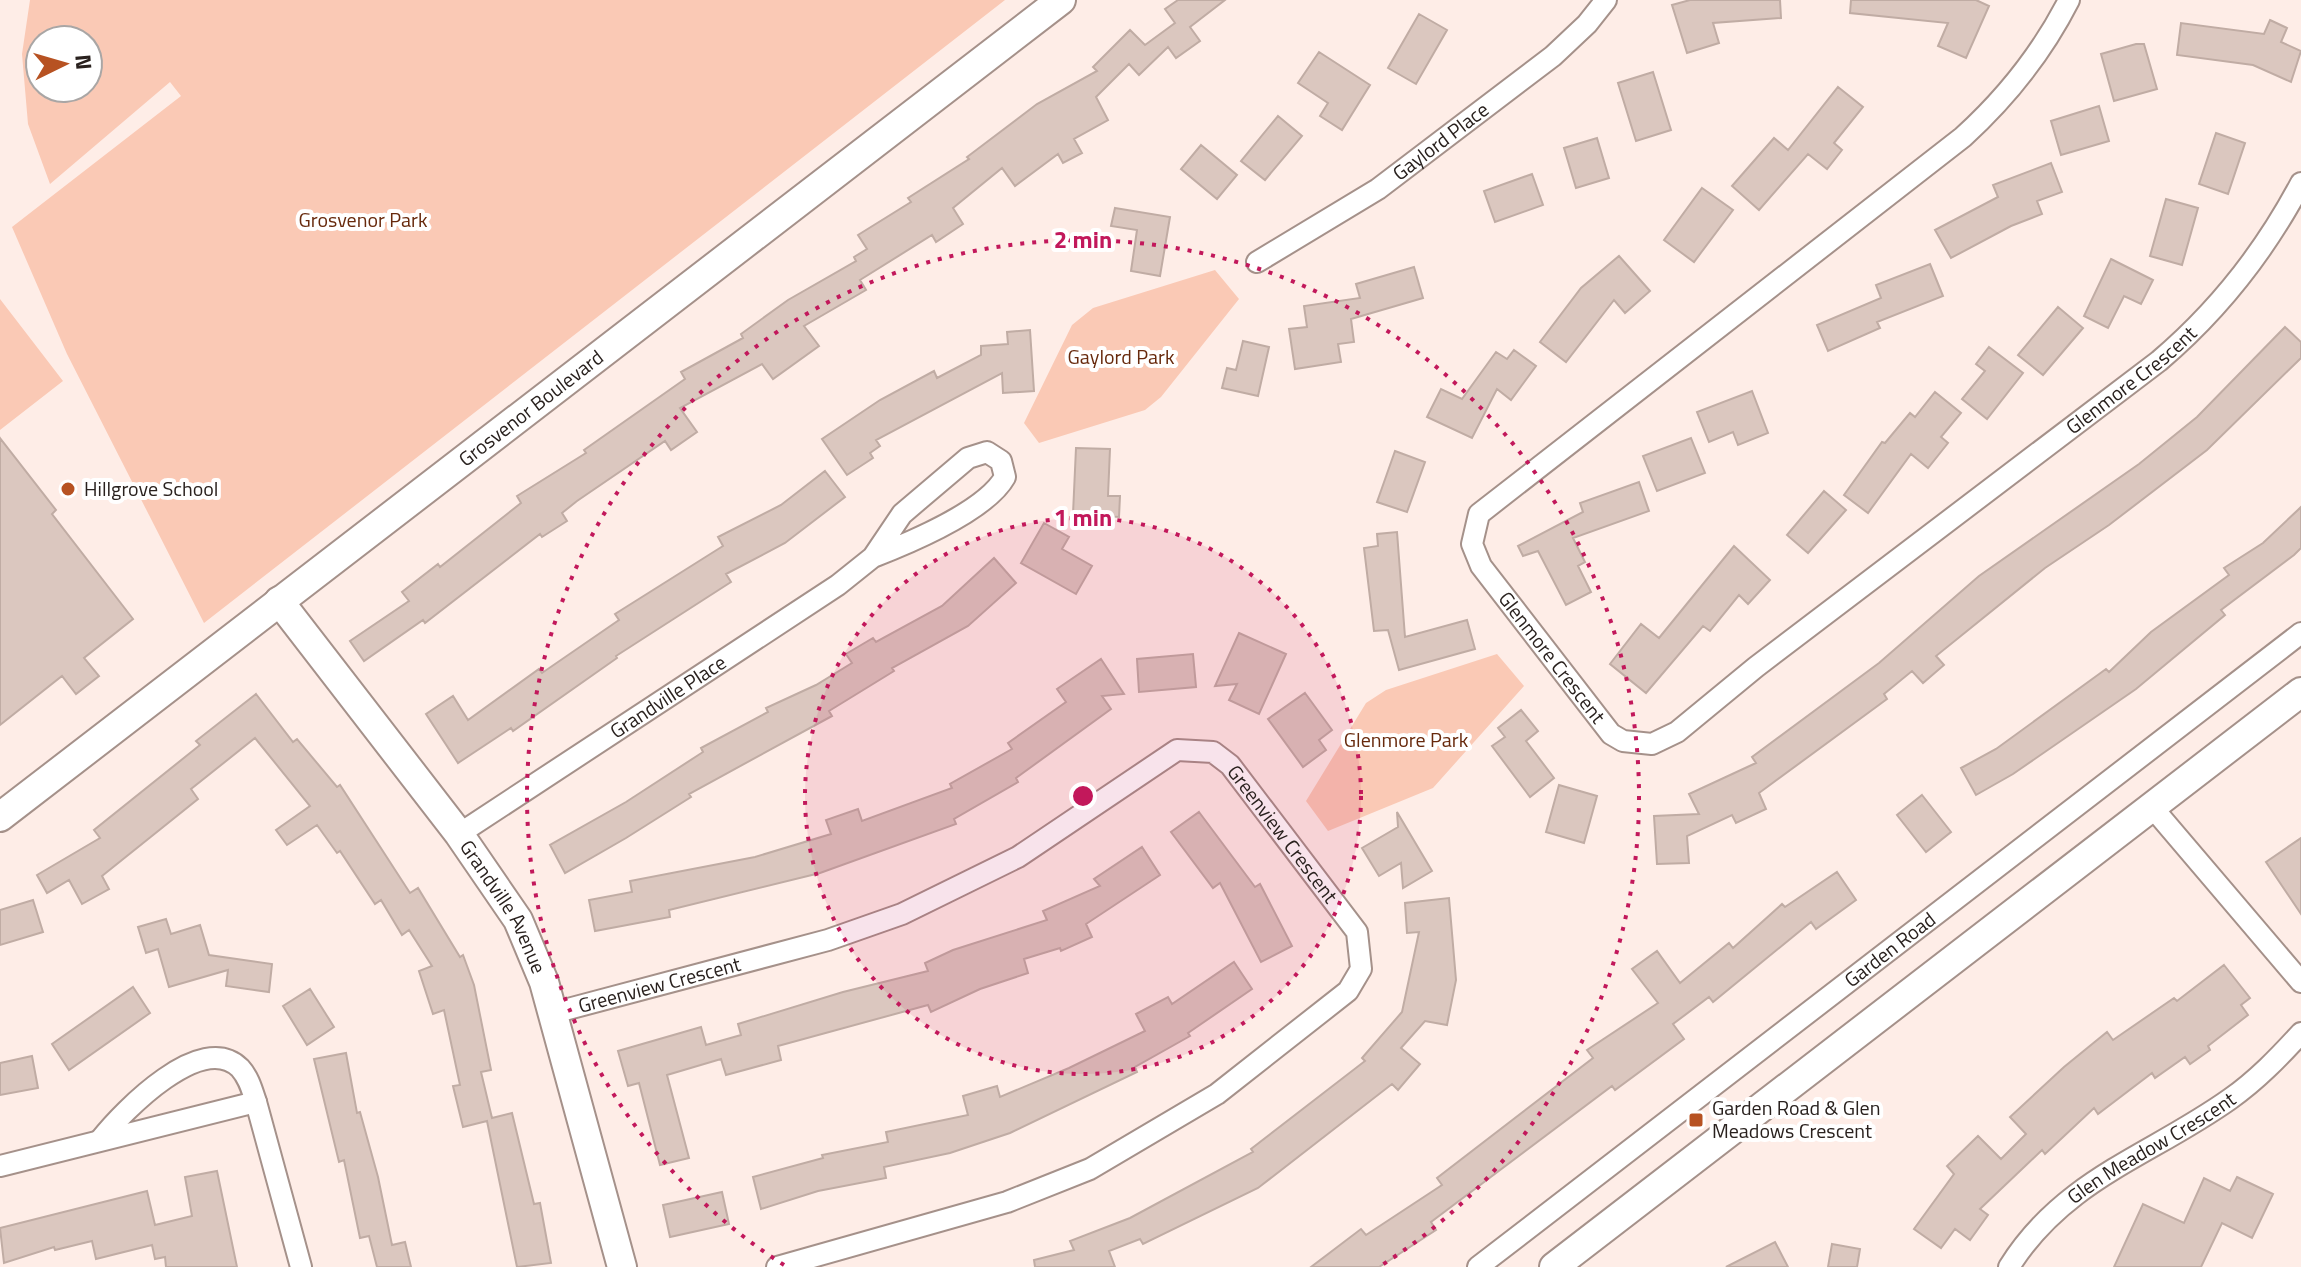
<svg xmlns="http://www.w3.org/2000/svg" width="2301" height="1267" viewBox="0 0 2301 1267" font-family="'Titillium Web',sans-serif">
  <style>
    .green { fill: #fac9b5; fill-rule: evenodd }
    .building { fill: #dbc7bf; stroke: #c0aca4; stroke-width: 2 }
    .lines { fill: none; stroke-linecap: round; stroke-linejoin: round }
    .street-casing { stroke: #a5918a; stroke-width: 24 }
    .secondary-casing { stroke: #a5918a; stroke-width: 32 }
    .street { stroke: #fff; stroke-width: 20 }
    .secondary { stroke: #fff; stroke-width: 28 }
    .ring { fill: none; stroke: #c2185b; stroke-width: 4; stroke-dasharray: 4 8 }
    .poi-dot { fill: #b75222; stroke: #fff; stroke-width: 3 }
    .labels { text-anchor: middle; stroke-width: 8; stroke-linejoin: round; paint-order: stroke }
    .street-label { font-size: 20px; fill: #29211e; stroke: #fff }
    .park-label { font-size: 20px; fill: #67290c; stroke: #fff }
    .poi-label { font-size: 20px; fill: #29211e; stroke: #fff; text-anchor: start }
    .centre { fill: #c2185b; stroke: #fff; stroke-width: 4 }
    .ring-label { font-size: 24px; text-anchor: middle; font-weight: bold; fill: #c2185b; stroke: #fff; stroke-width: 8; stroke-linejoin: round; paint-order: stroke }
  </style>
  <rect width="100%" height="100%" fill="#feede7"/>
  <path class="green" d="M30 0H1005L204 623 67 354 12 227 181 96 170 82 50 184 28 124 22 54ZM40 40H88V88H40Z
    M1215 270 1239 299 1161 397 1145 410 1039 443 1024 423 1072 325 1093 308Z
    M0 299 63 381 0 430Z
    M1497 654 1524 686 1433 788 1328 831 1306 801 1366 703 1386 690Z"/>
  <path class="building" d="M1178 0H1225L1190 27 1200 41 1176 58 1168 47 1139 75 1129 64 1096 97 1108 120 1074 139 1082 153 1063 163 1058 154 1015 186 1002 168 953 208 963 224 936 242 932 235 860 280 866 290 804 326 819 346 773 379 762 364 680 408 697 432 671 450 665 441 577 501 562 513 567 521 542 537 540 534 425 623 423 620 364 661 350 641 409 601 402 592 438 564 440 567 521 503 517 496 586 453 584 450 685 379 681 372 743 338 741 334 788 300 856 261 854 257 867 249 858 235 911 202 908 198 969 159 967 157 1037 104 1097 71 1093 67 1130 30 1145 45 1175 23 1165 9Z
    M1690 0H1780L1781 18 1713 23 1719 43 1687 53 1672 5Z
    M1851 0H1976L1989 6 1966 58 1938 46 1948 23 1850 13Z
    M1419 14 1447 30 1416 84 1388 68Z
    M2270 20 2287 28 2281 42 2301 51 2291 82 2253 65 2177 55 2181 23 2264 34Z
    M2136 44H2144L2157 89 2114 101 2101 54Z
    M1319 52 1370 85 1342 130 1320 116 1328 103 1298 83Z
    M1653 72 1671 130 1636 141 1618 83Z
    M1838 87 1863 107 1834 143 1842 150 1827 169 1808 154 1759 210 1732 186 1774 138 1788 150Z
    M2099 106 2109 141 2061 155 2051 121Z
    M1278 116 1302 136 1265 180 1241 161Z
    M2216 133 2245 143 2228 194 2199 184Z
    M1597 138 1609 178 1576 188 1564 148Z
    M1201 145 1237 175 1217 199 1181 169Z
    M2051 163 2062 192 2037 201 2042 214 2011 226 1951 258 1935 230 1998 197 1993 185Z
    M1532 174 1543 205 1495 222 1484 191Z
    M1702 188 1733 210 1694 262 1664 240Z
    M2166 199 2198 208 2182 265 2150 256Z
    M1115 208 1170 217 1160 276 1131 271 1137 230 1111 226Z
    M1619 256 1650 291 1625 313 1614 300 1566 362 1540 342 1581 288Z
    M2111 259 2153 280 2141 304 2124 296 2108 328 2084 316Z
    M1930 264 1943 296 1877 322 1880 328 1828 351 1817 325 1881 298 1876 285Z
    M1414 267 1423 298 1351 319 1354 342 1338 344 1341 362 1295 369 1289 329 1307 327 1304 306 1360 298 1356 284Z
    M2058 307 2083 328 2043 375 2018 355Z
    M2285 327 2301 342V358L2207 450 2109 525 2045 568 1936 656 1944 665 1923 683 1912 671 1884 694 1887 699 1759 793 1766 809 1736 823 1732 815 1687 836 1689 863 1657 864 1654 816 1699 814 1689 794 1756 763 1752 757 1879 663 1979 576 2139 464 2197 417Z
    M1030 330 1034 391 1003 393 1002 373 876 440 880 446 870 453 873 458 847 475 822 439 880 400 934 371 937 378 981 355V346L1008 344 1007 332Z
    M1243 341 1269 347 1258 396 1222 388 1227 368 1236 370Z
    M1989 347 2023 373 1987 419 1962 399 1985 371 1976 364Z
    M1514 350 1536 366 1511 400 1497 389 1472 438 1427 417 1441 389 1462 399 1496 352 1507 359Z
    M1752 391 1768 433 1738 445 1733 432 1709 442 1697 412Z
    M1935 392 1961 413 1941 437 1948 443 1928 468 1911 454 1868 513 1844 495 1882 442 1885 443 1910 413 1915 417Z
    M0 438 56 510 52 514 133 619 84 658 99 676 76 694 62 676 0 725Z
    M1691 438 1705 473 1657 491 1643 456Z
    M1076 448 1110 449 1108 496H1120L1119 517 1073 514Z
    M1395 451 1425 462 1407 512 1377 502Z
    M825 471 845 497 785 543 726 574 731 582 616 656 617 658 513 731 511 728 458 763 426 714 453 696 468 720 539 669 542 673 619 620 615 614 723 546 718 537 781 505Z
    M1639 482 1649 511 1573 538 1585 562 1578 566 1591 592 1566 605 1538 551 1523 556 1518 546 1583 512 1580 503Z
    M1824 491 1846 510 1808 553 1787 535Z
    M2301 507V548L2294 555 2221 610 2225 615 2136 689 2013 774 1976 795 1961 768 1996 749 2106 669 2109 672 2151 632 2229 575 2224 568 2263 543Z
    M1044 523 1069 537 1062 549 1092 566 1076 594 1021 563Z
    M1397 532 1405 637 1467 620 1475 649 1399 670 1388 630 1374 631 1364 548 1378 546 1377 534Z
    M1734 546 1770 580 1748 604 1739 595 1710 631 1703 626 1646 693 1610 664 1641 624 1659 638Z
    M994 558 1016 583 968 626 892 668 894 671 829 711 832 716 689 794 691 797 626 838 565 873 550 845 626 802 703 752 701 748 768 712 766 708 816 685 852 663 846 654 873 638 876 642 942 606Z
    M1239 633 1286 654 1259 714 1229 700 1237 684 1215 686Z
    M1193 654 1196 687 1139 692 1137 659Z
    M1101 659 1124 694 1102 696 1111 709 1016 778 1018 782 954 819 956 824 820 873 669 910 670 917 595 931 589 900 632 892 630 881 755 857 831 834 826 820 858 809 862 821 952 788 950 784 1012 749 1008 743 1066 702 1057 689Z
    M1305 693 1332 730 1319 740 1326 750 1303 767 1268 719Z
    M256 694 293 742 297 739 337 787 340 785 410 893 418 888 460 957 463 955 474 985 491 1070 481 1072 492 1118 512 1113 534 1204 540 1203 551 1263 517 1267 487 1121 463 1127 453 1086 460 1085 444 1010 433 1014 419 971 432 966 409 930 402 935 381 900 375 904 340 851 337 853 317 825 287 845 276 830 310 806 255 738 191 789 198 799 102 876 109 889 82 904 69 880 47 893 37 875 100 838 94 830 200 745 196 741Z
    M1521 710 1538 731 1526 741 1554 778 1530 797 1492 746 1505 737 1498 728Z
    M1559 785 1597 796 1584 843 1546 832Z
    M1922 795 1951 832 1926 852 1897 815Z
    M1199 812 1255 887 1260 884 1292 946 1261 962 1220 883 1213 888 1171 832Z
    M1397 812 1432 871 1403 888 1401 863 1379 876 1362 848 1398 827Z
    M2301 838V914L2266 862Z
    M1142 847 1160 875 1086 924 1092 937 1061 951 1060 948 1024 959 1028 973 980 989 931 1012 928 1005 778 1046 781 1060 726 1075 721 1059 667 1075 689 1158 660 1165 639 1083 628 1086 618 1051 701 1027 706 1045 741 1035 738 1024 843 992 928 971 925 963 953 950 1047 920 1043 911 1100 886 1094 879Z
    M1837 872 1856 900 1816 929 1811 922 1713 1002 1709 997 1673 1024 1684 1039 1615 1090 1612 1086 1431 1222 1436 1230 1379 1267H1311L1361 1229 1366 1235 1442 1185 1437 1178 1593 1058 1587 1050 1658 1003 1632 969 1657 951 1680 983 1729 943 1733 948 1782 904 1785 907Z
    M1449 898 1456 980 1447 1025 1425 1021 1401 1048 1420 1064 1398 1090 1392 1084 1258 1188 1143 1244 1140 1239 1109 1251 1115 1267H1035L1034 1260 1074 1250 1070 1241 1130 1218 1253 1152 1251 1149 1365 1061 1362 1058 1402 1012 1419 932 1407 933 1405 903Z
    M33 900 43 932 0 945V910Z
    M166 919 171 934 200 925 209 955 272 964 269 992 226 986 228 970 169 987 158 949 146 953 138 927Z
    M1234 962 1252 989 1188 1033 1190 1036 1135 1067 1137 1072 1010 1133 950 1153 884 1167 886 1178 818 1191 761 1209 753 1177 823 1158 822 1155 888 1142 886 1132 968 1115 963 1096 997 1086 1000 1097 1069 1068 1145 1031 1136 1014 1168 997 1172 1004Z
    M2224 965 2250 998 2241 1005 2248 1015 2208 1046 2210 1050 2190 1064 2185 1057 2155 1078 2152 1073 2098 1114 2094 1108 2045 1154 2042 1150 1980 1209 1988 1215 1970 1240 1955 1229 1941 1248 1914 1229 1954 1174 1947 1166 1978 1136 2001 1159 2026 1134 2010 1117 2064 1067 2107 1032 2113 1040 2174 998 2177 1001Z
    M133 987 150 1013 69 1070 52 1044Z
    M310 989 334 1027 307 1045 283 1006Z
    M346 1053 357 1113 360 1112 378 1177 392 1245 405 1242 411 1267H377L369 1236 360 1238 344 1160 339 1162 314 1059Z
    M32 1056 38 1088 0 1095V1063Z
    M217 1171 237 1267H166L165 1257 155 1259 152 1245 96 1259 92 1241 55 1250 54 1247 4 1263 0 1228 147 1191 155 1225 192 1216 185 1177Z
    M2237 1177 2273 1194 2252 1238 2222 1223 2201 1267H2114L2143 1204 2184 1223 2204 1178 2230 1191Z
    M722 1192 729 1224 670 1237 663 1205Z
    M1775 1242 1788 1267H1726Z
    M1832 1244 1860 1249 1857 1267H1828Z"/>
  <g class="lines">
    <defs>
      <g id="street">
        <path id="s1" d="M2069 0C2042 53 2007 97 1963 137L1479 514 1472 544 1481 566 1611 734 1623 741 1652 744 1677 732 1756 667 2159 361C2219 310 2264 253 2301 183"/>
        <path id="s2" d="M1257 262 1378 189 1553 56 1587 24 1606 0"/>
        <path d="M2152 807 2301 982"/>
        <path id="s3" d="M459 834 838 585 873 557 902 514 968 458 987 452 1001 461 1005 477C986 511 909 543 873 557"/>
        <path id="s4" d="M553 1013 828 940 902 914 1018 857 1177 750 1213 752 1230 765 1357 932 1361 969 1348 991 1217 1094 1090 1169 1007 1202 777 1267"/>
        <path d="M101 1139C123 1111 202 1030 240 1068 249 1078 252 1090 256 1102L301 1267"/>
        <path d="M0 1166 256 1102"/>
        <path id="s5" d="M1478 1267 2301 633"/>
        <path id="s6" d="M2009 1267C2064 1179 2150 1156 2230 1099 2257 1080 2279 1057 2301 1033"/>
      </g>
      <g id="secondary">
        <path id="s7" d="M279 601 459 834 518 920 544 982 622 1267"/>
        <path id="s8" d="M0 817 1061 0"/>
        <path d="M1554 1267 2301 692"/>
      </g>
    </defs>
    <use href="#street" class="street-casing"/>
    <use href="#secondary" class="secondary-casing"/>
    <use href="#street" class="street"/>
    <use href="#secondary" class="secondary"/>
  </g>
  <circle cx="1083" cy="796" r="278" fill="#c2185b" fill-opacity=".12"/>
  <g class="ring">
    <circle cx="1083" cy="796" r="278"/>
    <path d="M784 1265A556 556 0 1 1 1382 1265"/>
  </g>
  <g class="poi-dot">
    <circle cx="68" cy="489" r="8"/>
    <rect x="1688" y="1112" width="16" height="16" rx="4"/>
  </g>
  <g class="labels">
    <g class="street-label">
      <text dy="7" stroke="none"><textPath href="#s2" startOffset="220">Gaylord Place</textPath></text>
      <text dy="7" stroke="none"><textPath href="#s1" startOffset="1700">Glenmore Crescent</textPath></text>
      <text dy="7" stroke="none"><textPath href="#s8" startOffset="670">Grosvenor Boulevard</textPath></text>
      <text dy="7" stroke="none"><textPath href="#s1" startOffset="958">Glenmore Crescent</textPath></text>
      <text dy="7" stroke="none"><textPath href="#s3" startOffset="250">Grandville Place</textPath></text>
      <text dy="7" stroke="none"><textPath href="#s4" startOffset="828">Greenview Crescent</textPath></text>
      <text dy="7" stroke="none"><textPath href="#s7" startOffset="380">Grandville Avenue</textPath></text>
      <text dy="7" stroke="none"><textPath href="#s5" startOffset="520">Garden Road</textPath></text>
      <text dy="7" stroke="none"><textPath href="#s4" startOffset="110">Greenview Crescent</textPath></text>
      <text dy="7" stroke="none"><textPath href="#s6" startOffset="188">Glen Meadow Crescent</textPath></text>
    </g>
    <g class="park-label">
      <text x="363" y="227">Grosvenor Park</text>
      <text x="1121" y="364">Gaylord Park</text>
      <text x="1406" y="747">Glenmore Park</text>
    </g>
    <g class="poi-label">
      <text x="84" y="496">Hillgrove School</text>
      <text x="1712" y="1115">Garden Road &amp; Glen<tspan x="1712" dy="23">Meadows Crescent</tspan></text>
    </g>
  </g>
  <circle cx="1083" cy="796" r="12" class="centre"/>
  <g class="ring-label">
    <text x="1083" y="248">2 min</text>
    <text x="1083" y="526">1 min</text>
  </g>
  <g transform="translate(64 64) rotate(85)"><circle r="38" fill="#ffffff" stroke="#a9a6a5" stroke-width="2"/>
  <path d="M0-6L14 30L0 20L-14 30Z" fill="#b75222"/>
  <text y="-12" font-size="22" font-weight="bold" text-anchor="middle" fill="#29211e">N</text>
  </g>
</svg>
